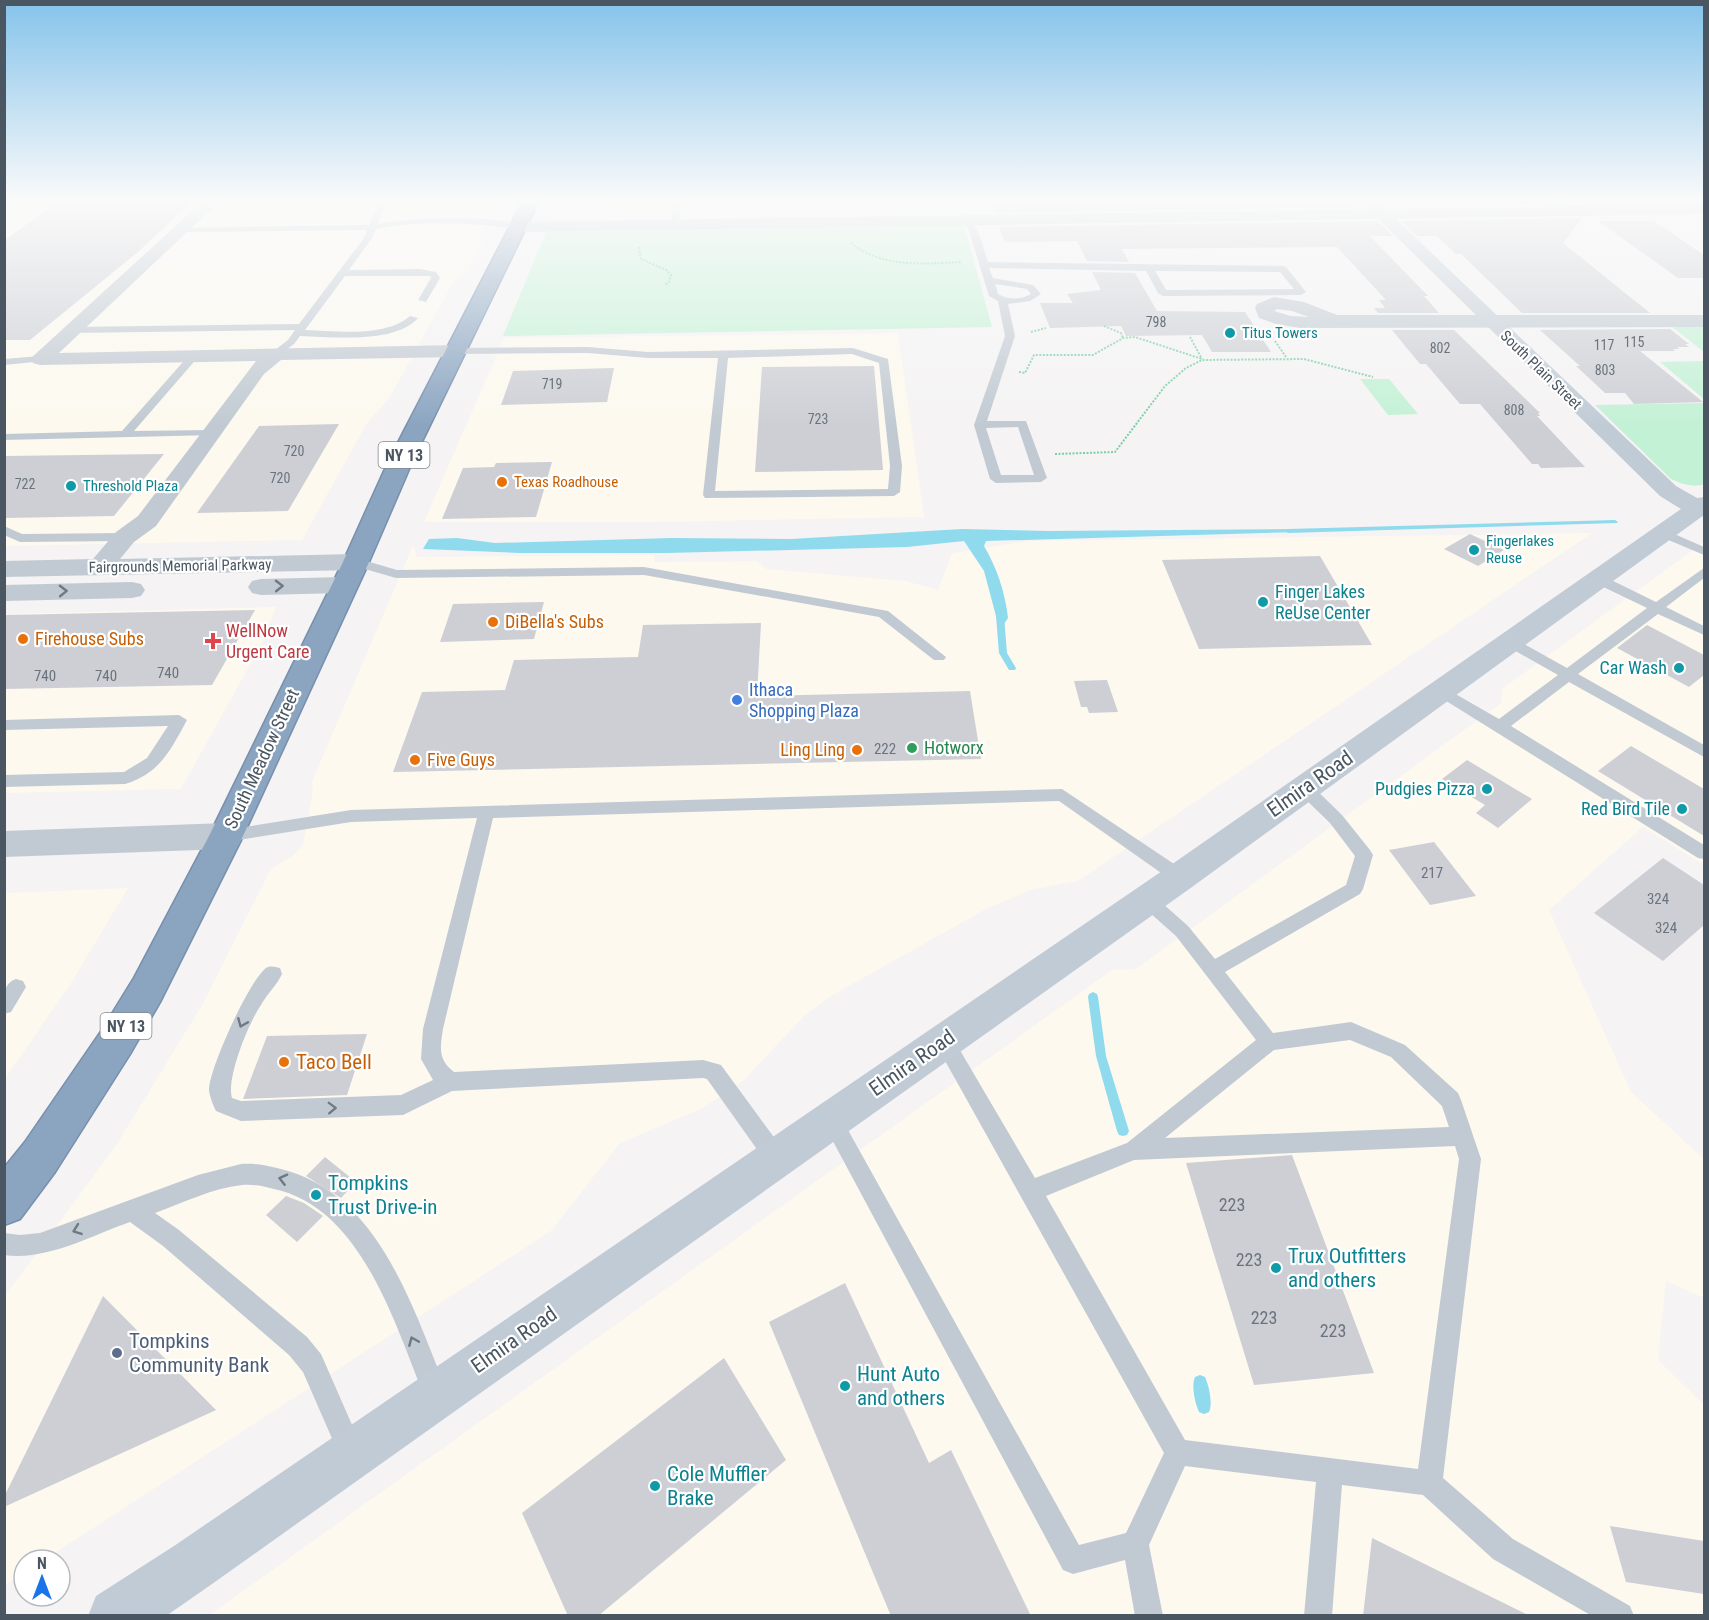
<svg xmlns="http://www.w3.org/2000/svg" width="1709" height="1620" viewBox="0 0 1709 1620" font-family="'Roboto Condensed',sans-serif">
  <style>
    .commercial { fill: #fdf9ef }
    .green { fill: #c3f1d5 }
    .water { fill: #90daee }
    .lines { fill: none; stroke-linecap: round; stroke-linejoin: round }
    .stream { fill: #90daee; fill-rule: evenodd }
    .building { fill: #cdcfd5 }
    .highway-casing { stroke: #7690ad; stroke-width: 3 }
    .path { stroke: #7ad0a6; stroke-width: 2; stroke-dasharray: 2 1.5; stroke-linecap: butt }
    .lane { fill: #c1cad2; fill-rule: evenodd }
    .street { fill: #c1cad2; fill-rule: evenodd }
    .secondary { fill: #c1cbd6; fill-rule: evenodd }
    .highway { fill: #8ba5c1; fill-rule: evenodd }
    .oneway { stroke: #6e7983 }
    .culture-dot { fill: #0f9aa8; stroke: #fff; stroke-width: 2 }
    .food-dot { fill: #e8710a; stroke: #fff; stroke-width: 2 }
    .health-dot { fill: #e0444e; stroke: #fff; stroke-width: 2 }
    .shop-dot { fill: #3f7fe0; stroke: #fff; stroke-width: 2 }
    .leisure-dot { fill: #2e9e5b; stroke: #fff; stroke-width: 2 }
    .service-dot { fill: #5c6f8a; stroke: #fff; stroke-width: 2 }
    .labels { text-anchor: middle; stroke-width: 4.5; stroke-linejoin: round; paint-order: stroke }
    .far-number-label { font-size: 14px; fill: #6b747e }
    .far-culture-label { font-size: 15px; fill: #0d838f; stroke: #fff; text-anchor: start }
    .far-street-label { font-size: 15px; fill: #4a5661; stroke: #fff }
    .far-food-label { font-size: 15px; fill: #c56008; stroke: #fff; text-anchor: start }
    .number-label { font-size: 15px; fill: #6b747e }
    .shield { fill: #fff; stroke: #808990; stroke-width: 1.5 }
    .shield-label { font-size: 16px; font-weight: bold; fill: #4a5661 }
    .culture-label { font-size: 18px; fill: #0d838f; stroke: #fff; text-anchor: end }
    .food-label { font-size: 18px; fill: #c56008; stroke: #fff; text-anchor: start }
    .health-label { font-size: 18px; fill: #be3a42; stroke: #fff; text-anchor: start }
    .shop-label { font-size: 18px; fill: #366cbe; stroke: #fff; text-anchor: start }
    .leisure-label { font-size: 18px; fill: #27864d; stroke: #fff; text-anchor: start }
    .street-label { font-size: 18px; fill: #4a5661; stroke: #fff }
    .near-number-label { font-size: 18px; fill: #6b747e }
    .near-street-label { font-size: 21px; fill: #4a5661; stroke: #fff }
    .near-food-label { font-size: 21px; fill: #c56008; stroke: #fff; text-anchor: start }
    .near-culture-label { font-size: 21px; fill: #0d838f; stroke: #fff; text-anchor: start }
    .near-service-label { font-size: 21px; fill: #4e5e75; stroke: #fff; text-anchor: start }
  </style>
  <rect width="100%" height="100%" fill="#f5f3f3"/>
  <path class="commercial" d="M4 199H499L479 239 483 242 465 274 454 281 388 400 367 423 302 540 5 546Z
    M562 199H687L684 215 613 216 616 202 560 203Z
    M898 333 924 517 656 522H424L504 338Z
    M1592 533 1078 881 1033 889 986 909 831 996 805 1015 744 1080 703 1108 620 1143 551 1231 44 1560H24V1573L5 1585V1296L117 1144 202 1005 271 869 292 856 303 845 313 790 312 782 413 545 417 557 654 555 655 562 757 561 766 569 906 581 938 590 952 553 1028 541Z
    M1704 542V865L1643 827 1549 910 1631 1092 1704 1159V1298L1666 1281 1658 1360 1704 1405V1615L208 1616 1112 970 1136 969 1501 703 1502 689Z
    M276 607 261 645 181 789 5 793 4 614Z
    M128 888 71 983 5 1079V893Z"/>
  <path class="green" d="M961 225 965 228 992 327 503 336 546 232Z
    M1670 325H1704V352Z
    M1704 361V399L1660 362Z
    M1360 379H1389L1418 414 1388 415Z
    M1704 403V484C1693 488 1682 484 1671 479L1595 405Z"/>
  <path class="water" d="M962 529 1049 531 1298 529 1300 532 986 541 984 546C997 568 1005 592 1008 618L1002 627 996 616 984 571 964 541 907 547 667 553H520L423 549 429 539 457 538 495 543 671 538 791 539Z"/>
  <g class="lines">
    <path class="stream" d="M1615 520 1618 522 1617 523 1288 533 1285 531 1288 529Z
      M997 614H1000L1004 616 1007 653 1016 668 1015 670H1009L999 653 996 616Z
      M1093 992 1097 994 1098 997 1106 1056 1129 1131 1127 1135 1123 1136 1119 1135 1117 1131 1096 1056 1088 997 1089 994Z
      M1200 1375 1205 1377C1209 1386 1213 1403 1209 1412L1204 1414 1199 1412C1195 1403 1191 1386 1195 1377Z"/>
  </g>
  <path class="building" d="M61 199H195L138 252 30 340H4V241Z
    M989 199H1356L1363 207 994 213Z
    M1379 199H1563L1569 204 1386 207Z
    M1582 218 1563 243 1650 313H1522L1461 254H1456L1437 236H1417L1401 221Z
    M1377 221 1393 236H1370L1428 296H1424L1439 313H1378L1374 308H1385L1379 300H1386L1337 247 1122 249 1129 262 1087 261 1077 241 1005 242 999 227Z
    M1598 221H1654L1704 255V278H1678Z
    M1092 272 1135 273 1157 311 1245 312 1271 352H1212L1202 335 1126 336 1121 326 1050 328 1040 303H1073L1067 294 1101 290Z
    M1670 329 1689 344H1685L1689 347H1677L1680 349H1673L1675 351H1640L1703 402 1634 404 1625 393H1605L1576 366H1580L1540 330Z
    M1392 330H1454L1540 413H1538L1540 416H1537L1585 467 1541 468 1538 464H1532L1480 404H1460L1426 364H1420Z
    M874 366 883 470 755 472 762 367Z
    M614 368 607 402 501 405 513 371Z
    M339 424 288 511 197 513 259 426Z
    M164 454 114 516 4 518V456Z
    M552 462 536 517 442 519 463 468 494 467 496 463Z
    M1470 534 1504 550 1478 566 1444 549Z
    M1320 556 1372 645 1199 649 1162 560Z
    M544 602 534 639 440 642 453 604Z
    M255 610 212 685 4 689V615Z
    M761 623 757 696 970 691 981 759 393 772 422 692 505 690 514 660 638 657 643 625Z
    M1647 625 1704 655V675L1689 687 1617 648Z
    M1107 680 1118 712 1089 713 1087 707H1081L1074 681Z
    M1631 746 1704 789V836L1598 771Z
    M1467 760 1532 799 1498 828 1476 813 1485 805 1442 779Z
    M1434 842 1476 896 1430 905 1389 850Z
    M1663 858 1704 885V925L1663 961 1594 913Z
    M367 1034 347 1095 243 1099 267 1036Z
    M1292 1155 1374 1373 1254 1385 1186 1163Z
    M325 1157 356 1182 341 1198 306 1176Z
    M286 1196 304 1203 323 1216 297 1242 266 1215Z
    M845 1283 929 1463 951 1450 1031 1616H891L769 1322Z
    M103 1296 216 1410 4 1507V1497Z
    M724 1358 786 1460 598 1616H568L522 1513Z
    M1610 1526 1704 1541V1594L1626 1582Z
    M1372 1538 1530 1616H1363Z"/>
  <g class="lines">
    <defs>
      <path id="highway" d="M524 199H540L413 460 369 562 243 836 160 1002 130 1054 55 1172 20 1219 4 1225V1168L25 1142 102 1030 134 978 209 836 343 562 389 460Z"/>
    </defs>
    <use href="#highway" class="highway-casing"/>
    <path class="path" d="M851 243C881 268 925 264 962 262
      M639 247 641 259 666 270 671 275 669 282 665 285
      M1104 326 1121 333 1123 338
      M1031 332 1046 328
      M1190 337 1202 359
      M1275 341 1286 357
      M1019 372 1025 373 1034 355H1093L1123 338 1135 337 1202 359
      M1055 454 1115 452 1165 386 1186 368 1202 360 1304 359 1373 377"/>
    <path class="lane" d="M4 199H10L4 202Z
      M380 199H388L378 224C405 218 502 213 523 227L519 229C472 223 423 220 376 229L372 238 349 270 420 269 436 272 440 278 426 302 418 300 431 278 430 276H345L305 330C336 331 384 338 410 316L418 318C395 344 332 337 300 336L294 344 275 358 271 357V353L288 340 295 330 70 333 65 330 70 327 299 324 364 238 367 230 184 232 180 230 184 228 369 225Z
      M675 199H683L678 223 674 225 670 223Z
      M957 217C979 216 982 246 988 262L1283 266 1286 267 1306 292 1301 295 1163 296 1158 293 1146 271 989 268 993 278 1033 285 1041 294 1030 301 1008 304 1015 336 987 421H1026L1047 478 1041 482 996 483 990 479 974 425 1005 336 998 301 989 296 968 228 957 221ZM1155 271 1280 272 1294 289 1166 290ZM995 284 1027 289 1031 294C1020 300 1009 300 998 294ZM1018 427 1034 475H1001L986 428Z
      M588 347 648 352 853 348 888 359 902 466 900 492 894 496 705 498 703 495 718 358H648L588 353 457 354 452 351 457 348ZM852 354 879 363 890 466 888 489 715 491 728 358Z
      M190 354 199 356 134 431 211 430 217 433 215 435 4 440V434L122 431Z
      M40 356 45 359 44 361 4 365V359Z
      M4 526 22 534 125 533 131 537 125 541 20 542 4 535Z
      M1663 529 1704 547V555L1659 536 1657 533 1659 530Z
      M356 558 397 570 644 567 888 611 946 657 944 660H934L879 617 644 575 396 578 351 565 350 562Z
      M1704 568V578L1666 607 1704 626V635L1658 614 1578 674 1704 745V757L1569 682 1511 726 1704 845V859L1698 858 1435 694 1433 691 1440 686 1445 688 1499 719 1558 675 1505 645 1503 642 1505 639H1515L1567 668 1647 608 1593 582 1591 579 1593 576H1603L1656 602Z
      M179 715 187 720C171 750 159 774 125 784L4 787V775L124 772 147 758 168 726 4 730V720Z
      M1304 782 1310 784 1342 815 1370 850 1373 855 1363 889 1360 894 1225 972 1273 1033 1351 1022 1405 1045 1458 1093 1461 1100 1481 1159 1443 1478 1513 1539 1630 1606 1634 1616H1592L1493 1559 1423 1495 1342 1485 1332 1616H1304L1316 1482 1185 1466 1149 1545 1163 1616H1135L1125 1560 1073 1574 1063 1570 821 1119 824 1112 831 1109 838 1112 1079 1545 1126 1533 1164 1453 934 1041 937 1035 944 1032 951 1035 1035 1178 1127 1143 1256 1040 1176 936 1141 905 1138 900 1141 895 1147 893 1153 895 1188 926 1215 959 1346 885 1355 856 1330 823 1298 792 1296 788 1298 784ZM1350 1040 1391 1057 1442 1106 1449 1127 1165 1138 1274 1050ZM1455 1146 1459 1159 1418 1469 1185 1440 1046 1196 1134 1160Z
      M1062 789 1186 872 1189 877 1186 882 1180 884 1174 882 1059 801 493 818 443 1029C440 1048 438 1060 454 1072L703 1060 721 1065 784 1151 787 1158 784 1165 776 1168 768 1165 707 1079 703 1078 452 1091 403 1115 241 1121 216 1111C213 1105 209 1095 209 1089 210 1067 249 981 266 968 271 965 275 967 280 968L282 974C277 985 267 994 261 1005 249 1022 226 1078 232 1098L241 1101 401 1095 433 1080 421 1059 423 1029 477 818 351 822 226 842 220 841 218 836 220 831 351 810Z
      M16 979 23 981 26 987 11 1012 4 1014C4 1000 1 984 16 979Z
      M241 1164C253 1163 265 1165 277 1168 379 1190 413 1309 448 1394L445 1403 436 1406 427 1403C396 1328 363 1208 274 1189 263 1186 253 1184 242 1185 212 1188 183 1203 155 1213L179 1230 307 1337 321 1354 363 1450 359 1459 350 1463 341 1459 303 1372 289 1355 163 1246 130 1222C90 1236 47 1261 4 1255V1233L20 1235 40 1233 198 1175Z"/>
    <path class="street" d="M205 199H222L59 353 457 345 464 347 467 351 464 355 457 357 281 360 264 374 156 526 134 542 120 559 356 554 365 556 369 562 365 568 356 570 4 577V561L93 559 116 532 138 516 256 361 40 365 33 363 30 359Z
      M1704 204V214L519 232 511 227 519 222Z
      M1274 297 1304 302 1337 315H1704V327L1299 328 1276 324 1259 318 1255 308 1257 304ZM1277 309 1292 311 1309 317 1291 316 1274 311Z
      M343 577 352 579 356 585 352 591 343 593 261 595 252 593 248 587 252 581 261 579Z
      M132 582 141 584 145 590 141 596 132 598 4 601V585Z
      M226 823 238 827 243 836 238 845 226 849 4 857V831Z"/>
    <path class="secondary" d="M1358 199H1375L1676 486 1697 498 1704 497V515L1192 887 212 1584 166 1616H88L96 1596 174 1546 1168 867 1681 509 1660 496Z"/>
    <use href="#highway" class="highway"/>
  </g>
  <defs><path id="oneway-chevron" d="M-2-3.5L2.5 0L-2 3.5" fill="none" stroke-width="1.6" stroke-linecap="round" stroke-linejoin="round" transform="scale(1.5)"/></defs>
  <g class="oneway">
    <use href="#oneway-chevron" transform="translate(279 586) rotate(-1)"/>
    <use href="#oneway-chevron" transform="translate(63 591) rotate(-1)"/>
    <use href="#oneway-chevron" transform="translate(242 1023) rotate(113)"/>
    <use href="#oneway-chevron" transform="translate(332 1108) rotate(-2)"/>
    <use href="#oneway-chevron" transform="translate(283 1179) rotate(-166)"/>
    <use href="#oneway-chevron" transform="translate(77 1230) rotate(160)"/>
    <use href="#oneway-chevron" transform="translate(413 1341) rotate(-113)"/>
  </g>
  <linearGradient id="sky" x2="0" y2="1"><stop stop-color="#85c3ea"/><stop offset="0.47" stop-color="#fafafa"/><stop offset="1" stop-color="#fafafa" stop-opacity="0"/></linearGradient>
  <rect width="1709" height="426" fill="url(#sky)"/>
  <g class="culture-dot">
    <circle cx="1230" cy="333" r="6"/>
    <circle cx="71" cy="486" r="6"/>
    <circle cx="1474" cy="550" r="6"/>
    <circle cx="1263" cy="602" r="6"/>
    <circle cx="1679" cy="668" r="6"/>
    <circle cx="1487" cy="789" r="6"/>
    <circle cx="1682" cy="809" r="6"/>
    <circle cx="316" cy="1195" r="6"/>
    <circle cx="1276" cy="1268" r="6"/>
    <circle cx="845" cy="1386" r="6"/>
    <circle cx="655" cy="1486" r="6"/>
  </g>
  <g class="food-dot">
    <circle cx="502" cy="482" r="6"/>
    <circle cx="493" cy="622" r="6"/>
    <circle cx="23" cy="639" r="6"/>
    <circle cx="857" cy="750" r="6"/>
    <circle cx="415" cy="760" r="6"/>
    <circle cx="284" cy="1062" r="6"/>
  </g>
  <path class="health-dot" d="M210 632h6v6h6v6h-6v6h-6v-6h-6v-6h6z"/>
  <circle class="shop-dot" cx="737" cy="700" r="6"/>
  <circle class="leisure-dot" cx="912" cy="748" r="6"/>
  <circle class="service-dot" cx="117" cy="1353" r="6"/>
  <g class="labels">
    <g class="far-number-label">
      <text x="1156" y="327">798</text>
      <text x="1634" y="347">115</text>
      <text x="1604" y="350">117</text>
      <text x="1440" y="353">802</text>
      <text x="1605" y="375">803</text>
      <text x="552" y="389">719</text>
      <text x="1514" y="415">808</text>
      <text x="818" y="424">723</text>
      <text x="294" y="456">720</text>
      <text x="280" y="483">720</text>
      <text x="25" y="489">722</text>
    </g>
    <g class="far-culture-label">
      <text x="1242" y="338">Titus Towers</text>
      <text x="83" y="491">Threshold Plaza</text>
      <text x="1486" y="546">Fingerlakes<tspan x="1486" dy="17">Reuse</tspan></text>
    </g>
    <g class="far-street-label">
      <text transform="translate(1541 370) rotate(44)" y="5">South Plain Street</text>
      <text transform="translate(180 566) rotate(-1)" y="5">Fairgrounds Memorial Parkway</text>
    </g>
    <g class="far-food-label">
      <text x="514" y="487">Texas Roadhouse</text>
    </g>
    <g class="number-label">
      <text x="168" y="678">740</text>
      <text x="45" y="681">740</text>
      <text x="106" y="681">740</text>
      <text x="885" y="754">222</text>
      <text x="1432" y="878">217</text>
      <text x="1658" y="904">324</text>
      <text x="1666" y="933">324</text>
    </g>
    <g class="shield">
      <rect x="378.5" y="442" width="51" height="26" rx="4.5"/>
      <rect x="100.5" y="1013" width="51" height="26" rx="4.5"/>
    </g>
    <g class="shield-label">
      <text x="404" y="461">NY 13</text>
      <text x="126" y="1032">NY 13</text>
    </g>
    <g class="culture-label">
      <text x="1275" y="598" text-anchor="start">Finger Lakes<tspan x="1275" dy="21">ReUse Center</tspan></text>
      <text x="1667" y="674">Car Wash</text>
      <text x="1475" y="795">Pudgies Pizza</text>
      <text x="1670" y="815">Red Bird Tile</text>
    </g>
    <g class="food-label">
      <text x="505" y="628">DiBella's Subs</text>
      <text x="35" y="645">Firehouse Subs</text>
      <text x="845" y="756" text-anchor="end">Ling Ling</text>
      <text x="427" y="766">Five Guys</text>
    </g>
    <g class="health-label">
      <text x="226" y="637">WellNow<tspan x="226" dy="21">Urgent Care</tspan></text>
    </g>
    <g class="shop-label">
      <text x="749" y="696">Ithaca<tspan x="749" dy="21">Shopping Plaza</tspan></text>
    </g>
    <g class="leisure-label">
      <text x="924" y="754">Hotworx</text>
    </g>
    <g class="street-label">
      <text transform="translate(262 759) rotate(-65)" y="6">South Meadow Street</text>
    </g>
    <g class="near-number-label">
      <text x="1232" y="1211">223</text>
      <text x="1249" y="1266">223</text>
      <text x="1264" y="1324">223</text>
      <text x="1333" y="1337">223</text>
    </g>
    <g class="near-street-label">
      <text transform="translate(1310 784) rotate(-35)" y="7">Elmira Road</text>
      <text transform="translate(912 1063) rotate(-35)" y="7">Elmira Road</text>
      <text transform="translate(514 1340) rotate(-35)" y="7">Elmira Road</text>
    </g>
    <g class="near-food-label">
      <text x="296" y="1069">Taco Bell</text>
    </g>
    <g class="near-culture-label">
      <text x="328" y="1190">Tompkins<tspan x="328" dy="24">Trust Drive-in</tspan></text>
      <text x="1288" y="1263">Trux Outfitters<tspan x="1288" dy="24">and others</tspan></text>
      <text x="857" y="1381">Hunt Auto<tspan x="857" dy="24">and others</tspan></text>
      <text x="667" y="1481">Cole Muffler<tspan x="667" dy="24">Brake</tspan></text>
    </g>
    <g class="near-service-label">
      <text x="129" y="1348">Tompkins<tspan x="129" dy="24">Community Bank</tspan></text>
    </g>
  </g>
  <rect width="1709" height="1620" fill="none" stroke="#4a5661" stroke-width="12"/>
  <g transform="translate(42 1578)"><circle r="28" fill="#ffffff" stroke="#b7bbc0" stroke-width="1.5"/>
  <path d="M0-4.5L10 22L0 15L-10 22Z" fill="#1a73e8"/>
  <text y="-9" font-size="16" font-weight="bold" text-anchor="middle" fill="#4a5661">N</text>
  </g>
</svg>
